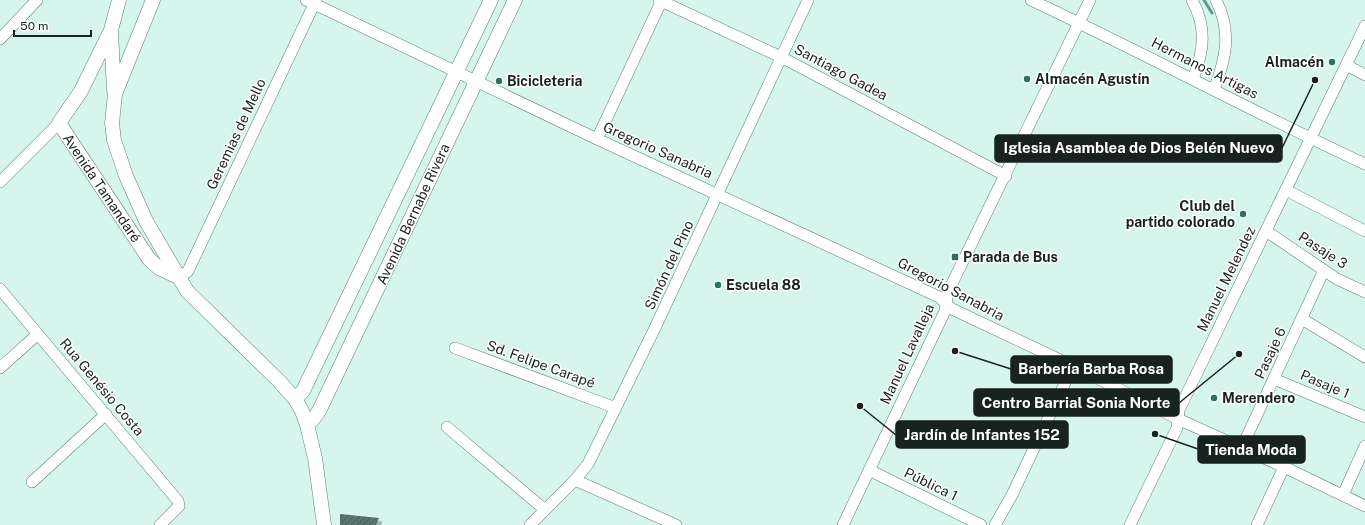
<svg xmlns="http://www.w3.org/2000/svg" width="1365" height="525" viewBox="0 0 1365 525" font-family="'Public Sans',sans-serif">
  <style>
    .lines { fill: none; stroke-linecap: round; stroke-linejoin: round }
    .stream { stroke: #5b9c8d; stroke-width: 3 }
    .building { fill: url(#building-hatch); filter: url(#shadow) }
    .minor-casing { stroke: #607d75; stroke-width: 12 }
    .tertiary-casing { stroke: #607d75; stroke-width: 15 }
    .minor { stroke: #fff; stroke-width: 11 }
    .tertiary { stroke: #fff; stroke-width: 14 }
    .poi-dot { fill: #2e7163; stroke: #fff; stroke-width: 1.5 }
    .labels { text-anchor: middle; stroke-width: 3; stroke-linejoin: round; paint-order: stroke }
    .poi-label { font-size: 14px; font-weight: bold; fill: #182320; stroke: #fff; text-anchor: start }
    .street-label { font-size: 14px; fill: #182320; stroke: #fff }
    .leader { fill: none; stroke: #182320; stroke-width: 1.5 }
    .callout-dot { fill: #182320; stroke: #fff; stroke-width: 1.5 }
    .callout { fill: #182320; stroke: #182320; stroke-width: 1.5 }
    .callout-label { font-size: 15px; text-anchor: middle; font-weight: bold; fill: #fff }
  </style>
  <defs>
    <pattern id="building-hatch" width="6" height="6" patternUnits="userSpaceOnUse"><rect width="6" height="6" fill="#58746d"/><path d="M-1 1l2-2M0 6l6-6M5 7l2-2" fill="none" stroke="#485f59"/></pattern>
    <filter id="shadow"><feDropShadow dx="3.5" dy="3.5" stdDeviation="0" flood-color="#0004"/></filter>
  </defs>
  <rect width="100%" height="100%" fill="#d6f5ec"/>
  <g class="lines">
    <path class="stream" d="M1204 0 1212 13"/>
  </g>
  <path class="building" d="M340 514 379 518 376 525H340Z"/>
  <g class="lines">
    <defs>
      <path id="minor" d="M306 0 597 139 939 297 952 309 1073 366 1178 419 1284 467 1365 506
        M659 0 781 57 1006 176
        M1031 0C1144 53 1253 112 1365 164
        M1192 0C1207 27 1204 51 1193 79
        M0 39 37 0
        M1346 65 1365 75
        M1214 90C1226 58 1232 32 1216 0
        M597 139 662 0
        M0 182 59 123
        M1286 190 1365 231
        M1266 231 1337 279 1365 292
        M178 277 183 275 188 271 316 0
        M0 289 178 501 179 506 160 525
        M1302 319 1365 357
        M455 348 616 408
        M0 368 38 334
        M1274 379 1365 417
        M447 427 545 510
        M1242 447 1324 270
        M869 470 981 525
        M575 480 676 525
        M32 482 106 414
        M1343 495 1365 446
        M530 525 575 480 588 464 654 330 808 0
        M843 525 945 311 948 292 1090 0
        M995 525 1012 495 1073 366
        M1130 525 1177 428 1179 410 1365 26
        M1257 525 1284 467"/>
      <path id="tertiary" d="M119 0 111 30 81 91 59 123 149 259 159 268 178 277
        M153 0 115 94 112 123 114 140 126 176 146 221 187 291 279 381 295 399 302 411 307 425 315 458 324 525
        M111 33 114 90
        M295 399 303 391 491 0
        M307 425 314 418 319 411 515 0"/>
    </defs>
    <use href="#minor" class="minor-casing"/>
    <use href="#tertiary" class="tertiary-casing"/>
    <use href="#minor" class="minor"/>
    <use href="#tertiary" class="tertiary"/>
  </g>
  <g class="poi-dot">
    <circle cx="1332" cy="62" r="4"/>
    <circle cx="1027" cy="79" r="4"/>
    <circle cx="499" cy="81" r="4"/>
    <circle cx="1243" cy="214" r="4"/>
    <rect x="951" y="253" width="8" height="8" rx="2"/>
    <circle cx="718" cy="285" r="4"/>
    <circle cx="1214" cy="398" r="4"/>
  </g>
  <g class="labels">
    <g class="poi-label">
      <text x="1324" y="67" text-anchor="end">Almacén</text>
      <text x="1035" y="84">Almacén Agustín</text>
      <text x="507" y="86">Bicicleteria</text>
      <text x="1235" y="211" text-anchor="end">Club del<tspan x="1235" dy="16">partido colorado</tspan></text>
      <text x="963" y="262">Parada de Bus</text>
      <text x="726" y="290">Escuela 88</text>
      <text x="1222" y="403">Merendero</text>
    </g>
    <g class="street-label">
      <text transform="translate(1205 68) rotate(27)" y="5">Hermanos Artigas</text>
      <text transform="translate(841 72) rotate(28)" y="5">Santiago Gadea</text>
      <text transform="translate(236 134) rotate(-65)" y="5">Geremias de Mello</text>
      <text transform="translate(658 150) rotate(24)" y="5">Gregorio Sanabria</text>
      <text transform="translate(102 188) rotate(56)" y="5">Avenida Tamandaré</text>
      <text transform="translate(413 214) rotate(-65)" y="5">Avenida Bernabe Rivera</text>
      <text transform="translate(1323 250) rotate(33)" y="5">Pasaje 3</text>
      <text transform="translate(669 265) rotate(-65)" y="5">Simón del Pino</text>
      <text transform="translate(1226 279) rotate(-64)" y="5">Manuel Melendez</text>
      <text transform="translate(951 289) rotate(28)" y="5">Gregorio Sanabria</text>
      <text transform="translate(1270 353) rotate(-65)" y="5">Pasaje 6</text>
      <text transform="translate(907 354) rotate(-65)" y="5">Manuel Lavalleja</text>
      <text transform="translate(541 364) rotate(20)" y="5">Sd. Felipe Carapé</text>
      <text transform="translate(1325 384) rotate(23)" y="5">Pasaje 1</text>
      <text transform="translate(102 387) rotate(50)" y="5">Rua Genésio Costa</text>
      <text transform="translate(931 484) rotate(26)" y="5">Pública 1</text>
    </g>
  </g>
  <path class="leader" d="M1315 80L1282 148M955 351L1011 369M1239 354L1179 403M860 406L896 435M1155 434L1198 449"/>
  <g class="callout-dot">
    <circle cx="1315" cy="80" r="4"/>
    <circle cx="955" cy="351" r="4"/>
    <circle cx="1239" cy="354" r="4"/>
    <circle cx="860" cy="406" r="4"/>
    <circle cx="1155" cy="434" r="4"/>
  </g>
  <g class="callout">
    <rect x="995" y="135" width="287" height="27" rx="4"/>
    <rect x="1011" y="356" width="161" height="27" rx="4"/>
    <rect x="974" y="389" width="205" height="27" rx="4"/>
    <rect x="896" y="421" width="172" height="27" rx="4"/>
    <rect x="1198" y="436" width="107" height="27" rx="4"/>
  </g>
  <g class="callout-label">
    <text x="1139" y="153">Iglesia Asamblea de Dios Belén Nuevo</text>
    <text x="1091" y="374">Barbería Barba Rosa</text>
    <text x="1076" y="408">Centro Barrial Sonia Norte</text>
    <text x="982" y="440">Jardín de Infantes 152</text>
    <text x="1251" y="455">Tienda Moda</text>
  </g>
  <path d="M14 30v6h77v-6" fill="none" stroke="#182320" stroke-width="2"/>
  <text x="20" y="30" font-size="12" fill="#182320" stroke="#ffffff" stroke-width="3" paint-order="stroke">50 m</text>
</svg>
